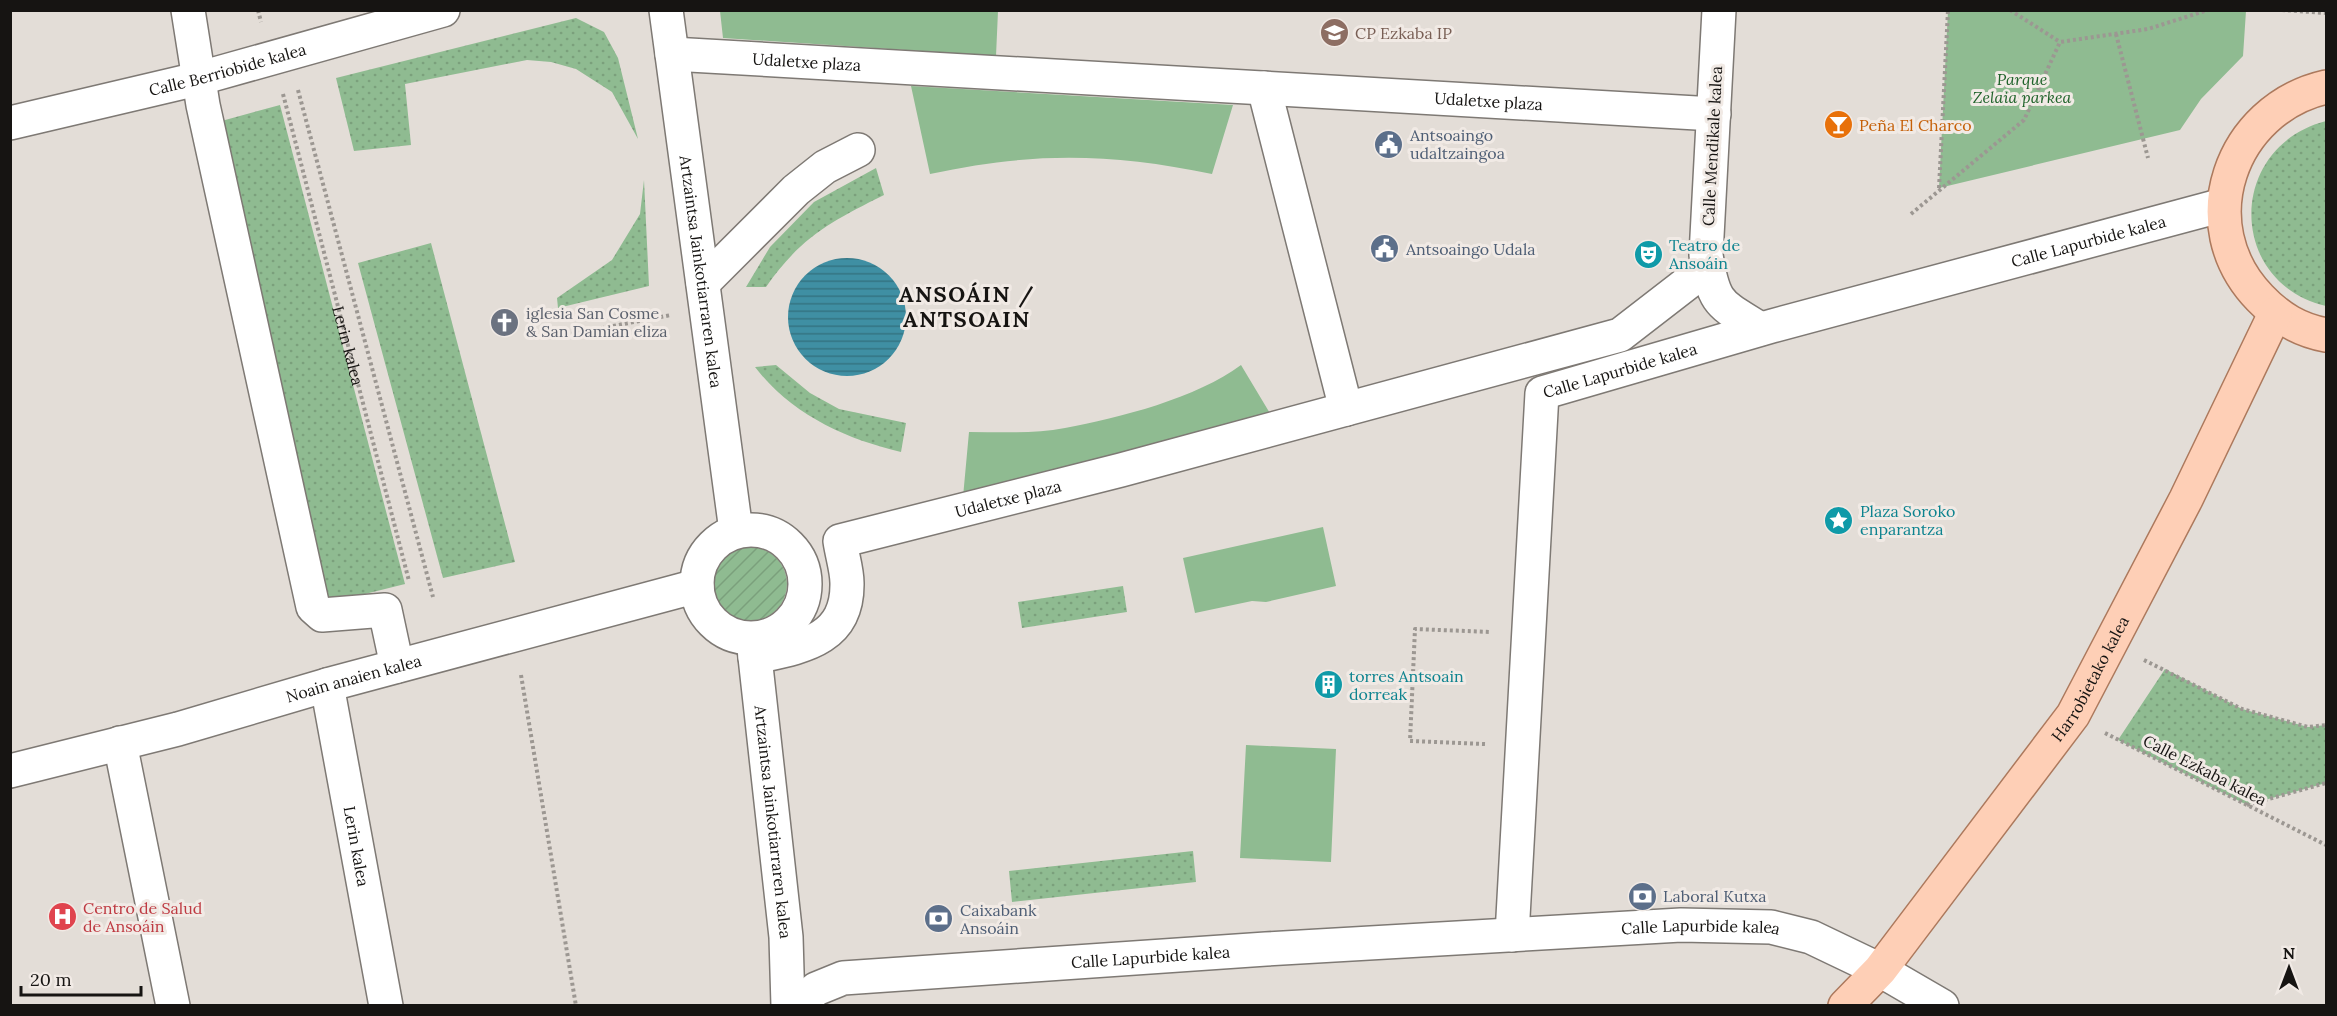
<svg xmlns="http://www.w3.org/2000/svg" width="2337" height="1016" viewBox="0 0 2337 1016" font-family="Lora,serif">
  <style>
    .grass { fill: url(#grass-dots) }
    .park { fill: #8fbb91 }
    .garden { fill: url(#garden-furrows) }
    .water { fill: url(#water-rules) }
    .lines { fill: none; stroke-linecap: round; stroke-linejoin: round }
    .minor-casing { stroke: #7e7974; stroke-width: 36 }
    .major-casing { stroke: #ac795d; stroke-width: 36 }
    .path { stroke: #9c9792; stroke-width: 4; stroke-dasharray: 3 3; stroke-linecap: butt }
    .minor { stroke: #fff; stroke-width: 33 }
    .major { stroke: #fecfb6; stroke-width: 33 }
    .labels { text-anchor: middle; stroke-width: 6; stroke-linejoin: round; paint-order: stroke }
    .education-label { font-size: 16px; fill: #785e54; stroke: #f1eae5; text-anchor: start }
    .street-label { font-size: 16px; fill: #161412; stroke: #f1eae5 }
    .park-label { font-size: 16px; font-style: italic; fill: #1e6229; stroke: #f1eae5 }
    .food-label { font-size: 16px; fill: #c56008; stroke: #f1eae5; text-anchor: start }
    .service-label { font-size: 16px; fill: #4e5e75; stroke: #f1eae5; text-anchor: start }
    .culture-label { font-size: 16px; fill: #0d838f; stroke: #f1eae5; text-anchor: start }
    .worship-label { font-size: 16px; fill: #5b616d; stroke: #f1eae5; text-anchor: start }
    .health-label { font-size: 16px; fill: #be3a42; stroke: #f1eae5; text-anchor: start }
    .district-label { font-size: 22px; font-weight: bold; letter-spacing: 1.5px; fill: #161412; stroke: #f1eae5 }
  </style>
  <defs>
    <pattern id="grass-dots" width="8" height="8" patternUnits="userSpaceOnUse" patternTransform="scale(1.5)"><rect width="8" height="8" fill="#8fbb91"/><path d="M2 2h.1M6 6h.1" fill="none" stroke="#7ba07c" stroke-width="1.8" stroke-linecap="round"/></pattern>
    <pattern id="garden-furrows" width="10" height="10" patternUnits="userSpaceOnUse" patternTransform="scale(1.5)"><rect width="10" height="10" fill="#8fbb91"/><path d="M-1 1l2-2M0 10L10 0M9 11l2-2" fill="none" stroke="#7ba07c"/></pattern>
    <pattern id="water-rules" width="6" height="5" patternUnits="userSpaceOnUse" patternTransform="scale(1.5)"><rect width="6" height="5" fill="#3f8fa3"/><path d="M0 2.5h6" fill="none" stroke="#347483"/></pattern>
  </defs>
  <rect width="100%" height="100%" fill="#e3ddd7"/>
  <path class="grass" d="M576 18 604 32 618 58 638 139 612 92 576 69 551 62 527 60 405 84 411 145 354 151 336 78Z
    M280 105 405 584 313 607 207 125Z
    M2326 121V306C2227 283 2226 147 2326 121Z
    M876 168 884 195C830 222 801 237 766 287H746L770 247 814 202Z
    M644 180 649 286 558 308 557 298 612 260 640 214Z
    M431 243 515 562 443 578 358 263Z
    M776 365 810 393 839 409 906 423 901 452C845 439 791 414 755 367Z
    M1123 586 1127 612 1022 628 1018 602Z
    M2165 669 2242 709 2308 727 2326 725V783L2247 805 2118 740Z
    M1193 851 1196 882 1012 902 1009 871Z"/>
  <path class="park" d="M720 11H998L996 56 723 38Z
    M1948 11H2246L2243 56 2201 99 2180 130 1939 188Z
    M911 86 1233 105 1212 174C1109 153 1032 152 930 174Z
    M1241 365 1271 415 963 497 969 432C1001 432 1034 434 1065 428 1119 418 1197 398 1241 365Z
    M1323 527 1336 586 1266 602 1252 601 1195 613 1183 558Z
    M1246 745 1336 749 1331 862 1240 858Z"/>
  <path class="garden" d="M713 584a37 37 0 1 1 74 0a37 37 0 1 1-74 0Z"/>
  <path class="water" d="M788 317a59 59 0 1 1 118 0a59 59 0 1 1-118 0Z"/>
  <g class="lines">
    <defs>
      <g id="minor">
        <path d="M188 10 203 105 313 607 322 615 385 610 397 666"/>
        <path id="s2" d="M666 10 736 531"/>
        <path d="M1719 10 1706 255C1714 305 1719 303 1760 329"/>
        <path id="s3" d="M672 54 1714 114"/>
        <path d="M1264 88 1346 409"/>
        <path id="s4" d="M10 123 197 79 443 10"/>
        <path d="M703 283 796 190 825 167 858 150"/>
        <circle cx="751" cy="584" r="54"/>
        <path id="s5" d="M753 639 786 937 788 1006"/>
        <path id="s6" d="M755 657C801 647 848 641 847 583 847 570 842 555 840 541L1121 470 1620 335 1708 267"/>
        <path id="s7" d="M327 685 386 1006"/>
        <path d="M120 743 173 1006"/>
        <path id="s8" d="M10 771 178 729 327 685 697 586"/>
        <path id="s9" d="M1512 935 1542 393 1772 326 2223 205"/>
        <path id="s10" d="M797 1006 816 989 843 978 1266 949 1681 925 1771 927 1811 937 1880 970 1942 1006"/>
      </g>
      <g id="major">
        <path d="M2326 87C2230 109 2189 225 2260 298 2279 318 2299 330 2326 335"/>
        <path id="s11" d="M1845 1006 1880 970 2073 715 2186 499 2275 314"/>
      </g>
    </defs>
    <use href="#minor" class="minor-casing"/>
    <use href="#major" class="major-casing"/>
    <g class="path">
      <path d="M258 10 261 22"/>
      <path d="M2010 10 2060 42"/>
      <path d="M2282 10 2326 13"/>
      <path d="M2116 34 2148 158"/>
      <path d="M298 90 433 597"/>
      <path id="s1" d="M283 94 409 581"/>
      <path d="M1939 188 1948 10"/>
      <path d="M1911 214 2024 120 2060 42 2148 29 2208 10"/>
      <path d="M560 336 671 315"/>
      <path d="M2144 660 2242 709 2308 727 2326 725"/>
      <path d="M521 675 576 1006"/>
      <path d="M2105 733 2326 845"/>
      <path d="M1485 744 1410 741 1415 629 1491 632"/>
      <path d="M2247 805 2326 783"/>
    </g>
    <use href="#minor" class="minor"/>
    <use href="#major" class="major"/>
  </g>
  <defs>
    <symbol id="school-disc" viewBox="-11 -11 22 22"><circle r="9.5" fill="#8d6e63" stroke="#f1eae5"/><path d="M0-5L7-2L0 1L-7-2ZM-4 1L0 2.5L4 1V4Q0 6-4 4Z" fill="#fff"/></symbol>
    <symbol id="bar-disc" viewBox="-11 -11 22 22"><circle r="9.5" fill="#e8710a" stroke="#f1eae5"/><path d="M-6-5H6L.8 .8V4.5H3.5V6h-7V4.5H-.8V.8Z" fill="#fff"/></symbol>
    <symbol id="civic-disc" viewBox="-11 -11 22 22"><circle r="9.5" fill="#5c6f8a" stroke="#f1eae5"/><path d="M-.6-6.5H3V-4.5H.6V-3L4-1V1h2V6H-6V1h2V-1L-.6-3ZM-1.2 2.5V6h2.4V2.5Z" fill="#fff"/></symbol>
    <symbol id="theatre-disc" viewBox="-11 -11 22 22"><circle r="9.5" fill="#0f9aa8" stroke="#f1eae5"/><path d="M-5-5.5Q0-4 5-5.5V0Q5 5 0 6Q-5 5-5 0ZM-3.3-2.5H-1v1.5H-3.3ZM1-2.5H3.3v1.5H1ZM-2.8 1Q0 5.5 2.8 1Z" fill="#fff"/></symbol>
    <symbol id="church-disc" viewBox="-11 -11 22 22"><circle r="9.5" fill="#6b7280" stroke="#f1eae5"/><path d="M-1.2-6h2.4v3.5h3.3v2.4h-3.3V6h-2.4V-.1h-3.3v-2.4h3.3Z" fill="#fff"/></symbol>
    <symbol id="sight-disc" viewBox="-11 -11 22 22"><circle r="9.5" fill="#0f9aa8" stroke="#f1eae5"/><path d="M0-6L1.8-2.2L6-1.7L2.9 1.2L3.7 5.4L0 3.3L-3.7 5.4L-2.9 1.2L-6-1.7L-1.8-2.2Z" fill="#fff"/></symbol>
    <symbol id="building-disc" viewBox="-11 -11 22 22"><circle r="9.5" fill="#0f9aa8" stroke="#f1eae5"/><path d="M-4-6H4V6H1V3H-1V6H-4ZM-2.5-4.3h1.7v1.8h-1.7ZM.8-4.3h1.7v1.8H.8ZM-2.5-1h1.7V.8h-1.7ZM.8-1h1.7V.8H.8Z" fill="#fff"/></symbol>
    <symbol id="bank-disc" viewBox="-11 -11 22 22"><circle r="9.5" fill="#5c6f8a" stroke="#f1eae5"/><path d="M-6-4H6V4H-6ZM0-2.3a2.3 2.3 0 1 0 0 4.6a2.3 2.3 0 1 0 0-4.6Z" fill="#fff"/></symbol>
    <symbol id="hospital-disc" viewBox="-11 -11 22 22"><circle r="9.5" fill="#e0444e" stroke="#f1eae5"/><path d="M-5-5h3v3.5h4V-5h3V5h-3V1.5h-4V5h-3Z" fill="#fff"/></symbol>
  </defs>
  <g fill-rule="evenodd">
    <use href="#school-disc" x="1318" y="16" width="33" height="33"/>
    <use href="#bar-disc" x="1822" y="108" width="33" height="33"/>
    <use href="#civic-disc" x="1372" y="128" width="33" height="33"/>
    <use href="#civic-disc" x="1368" y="232" width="33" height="33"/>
    <use href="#theatre-disc" x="1632" y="238" width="33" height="33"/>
    <use href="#church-disc" x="488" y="306" width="33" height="33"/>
    <use href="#sight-disc" x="1822" y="504" width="33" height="33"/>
    <use href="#building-disc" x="1312" y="668" width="33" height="33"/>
    <use href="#bank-disc" x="1626" y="880" width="33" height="33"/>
    <use href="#hospital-disc" x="46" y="900" width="33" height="33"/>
    <use href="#bank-disc" x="922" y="902" width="33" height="33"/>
  </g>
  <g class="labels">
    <g class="education-label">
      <text x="1355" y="39">CP Ezkaba IP</text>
    </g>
    <g class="street-label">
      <text dy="6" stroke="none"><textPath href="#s3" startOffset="135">Udaletxe plaza</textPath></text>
      <text dy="6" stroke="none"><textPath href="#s4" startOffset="224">Calle Berriobide kalea</textPath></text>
      <text dy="6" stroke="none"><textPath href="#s3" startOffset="818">Udaletxe plaza</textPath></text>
      <text transform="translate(1712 146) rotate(-87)" y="6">Calle Mendikale kalea</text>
      <text dy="6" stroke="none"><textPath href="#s9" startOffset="1110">Calle Lapurbide kalea</textPath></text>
      <text dy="6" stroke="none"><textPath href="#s2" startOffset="264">Artzaintsa Jainkotiarraren kalea</textPath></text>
      <text dy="6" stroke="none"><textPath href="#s1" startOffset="260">Lerin kalea</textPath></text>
      <text dy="6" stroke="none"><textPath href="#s9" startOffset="624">Calle Lapurbide kalea</textPath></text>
      <text dy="6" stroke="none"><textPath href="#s6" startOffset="348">Udaletxe plaza</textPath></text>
      <text dy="6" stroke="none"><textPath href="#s8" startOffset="356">Noain anaien kalea</textPath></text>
      <text dy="6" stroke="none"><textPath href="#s11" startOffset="410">Harrobietako kalea</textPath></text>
      <text transform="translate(2205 770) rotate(27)" y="6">Calle Ezkaba kalea</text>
      <text dy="6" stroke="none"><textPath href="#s5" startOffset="184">Artzaintsa Jainkotiarraren kalea</textPath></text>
      <text dy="6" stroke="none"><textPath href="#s7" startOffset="164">Lerin kalea</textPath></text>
      <text dy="6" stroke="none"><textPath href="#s10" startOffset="914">Calle Lapurbide kalea</textPath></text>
      <text dy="6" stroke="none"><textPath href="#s10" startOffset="363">Calle Lapurbide kalea</textPath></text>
    </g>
    <g class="park-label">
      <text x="2022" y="85">Parque<tspan x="2022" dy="18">Zelaia parkea</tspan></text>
    </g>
    <g class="food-label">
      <text x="1859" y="131">Peña El Charco</text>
    </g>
    <g class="service-label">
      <text x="1410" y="141">Antsoaingo<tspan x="1410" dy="18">udaltzaingoa</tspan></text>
      <text x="1406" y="255">Antsoaingo Udala</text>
      <text x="1663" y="902">Laboral Kutxa</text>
      <text x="960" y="916">Caixabank<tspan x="960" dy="18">Ansoáin</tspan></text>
    </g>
    <g class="culture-label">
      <text x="1669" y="251">Teatro de<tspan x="1669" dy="18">Ansoáin</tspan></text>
      <text x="1860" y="517">Plaza Soroko<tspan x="1860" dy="18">enparantza</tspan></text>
      <text x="1349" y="682">torres Antsoain<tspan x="1349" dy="18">dorreak</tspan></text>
    </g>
    <g class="worship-label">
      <text x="526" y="319">iglesia San Cosme<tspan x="526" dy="18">&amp; San Damian eliza</tspan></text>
    </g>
    <g class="health-label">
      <text x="83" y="914">Centro de Salud<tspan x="83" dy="18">de Ansoáin</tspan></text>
    </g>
    <g class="district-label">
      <text x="967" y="302">ANSOÁIN /<tspan x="967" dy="25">ANTSOAIN</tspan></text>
    </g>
  </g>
  <rect width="2337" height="1016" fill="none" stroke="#161412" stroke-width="24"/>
  <g transform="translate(2289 968)" stroke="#f1eae5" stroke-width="4.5" paint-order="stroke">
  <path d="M0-4.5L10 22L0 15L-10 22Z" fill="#161412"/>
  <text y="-9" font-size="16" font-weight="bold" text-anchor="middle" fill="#161412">N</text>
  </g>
  <path d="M21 986v9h120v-9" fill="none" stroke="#161412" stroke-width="3"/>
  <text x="30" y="986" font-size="18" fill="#161412" stroke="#f1eae5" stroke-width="4.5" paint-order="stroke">20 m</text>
</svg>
